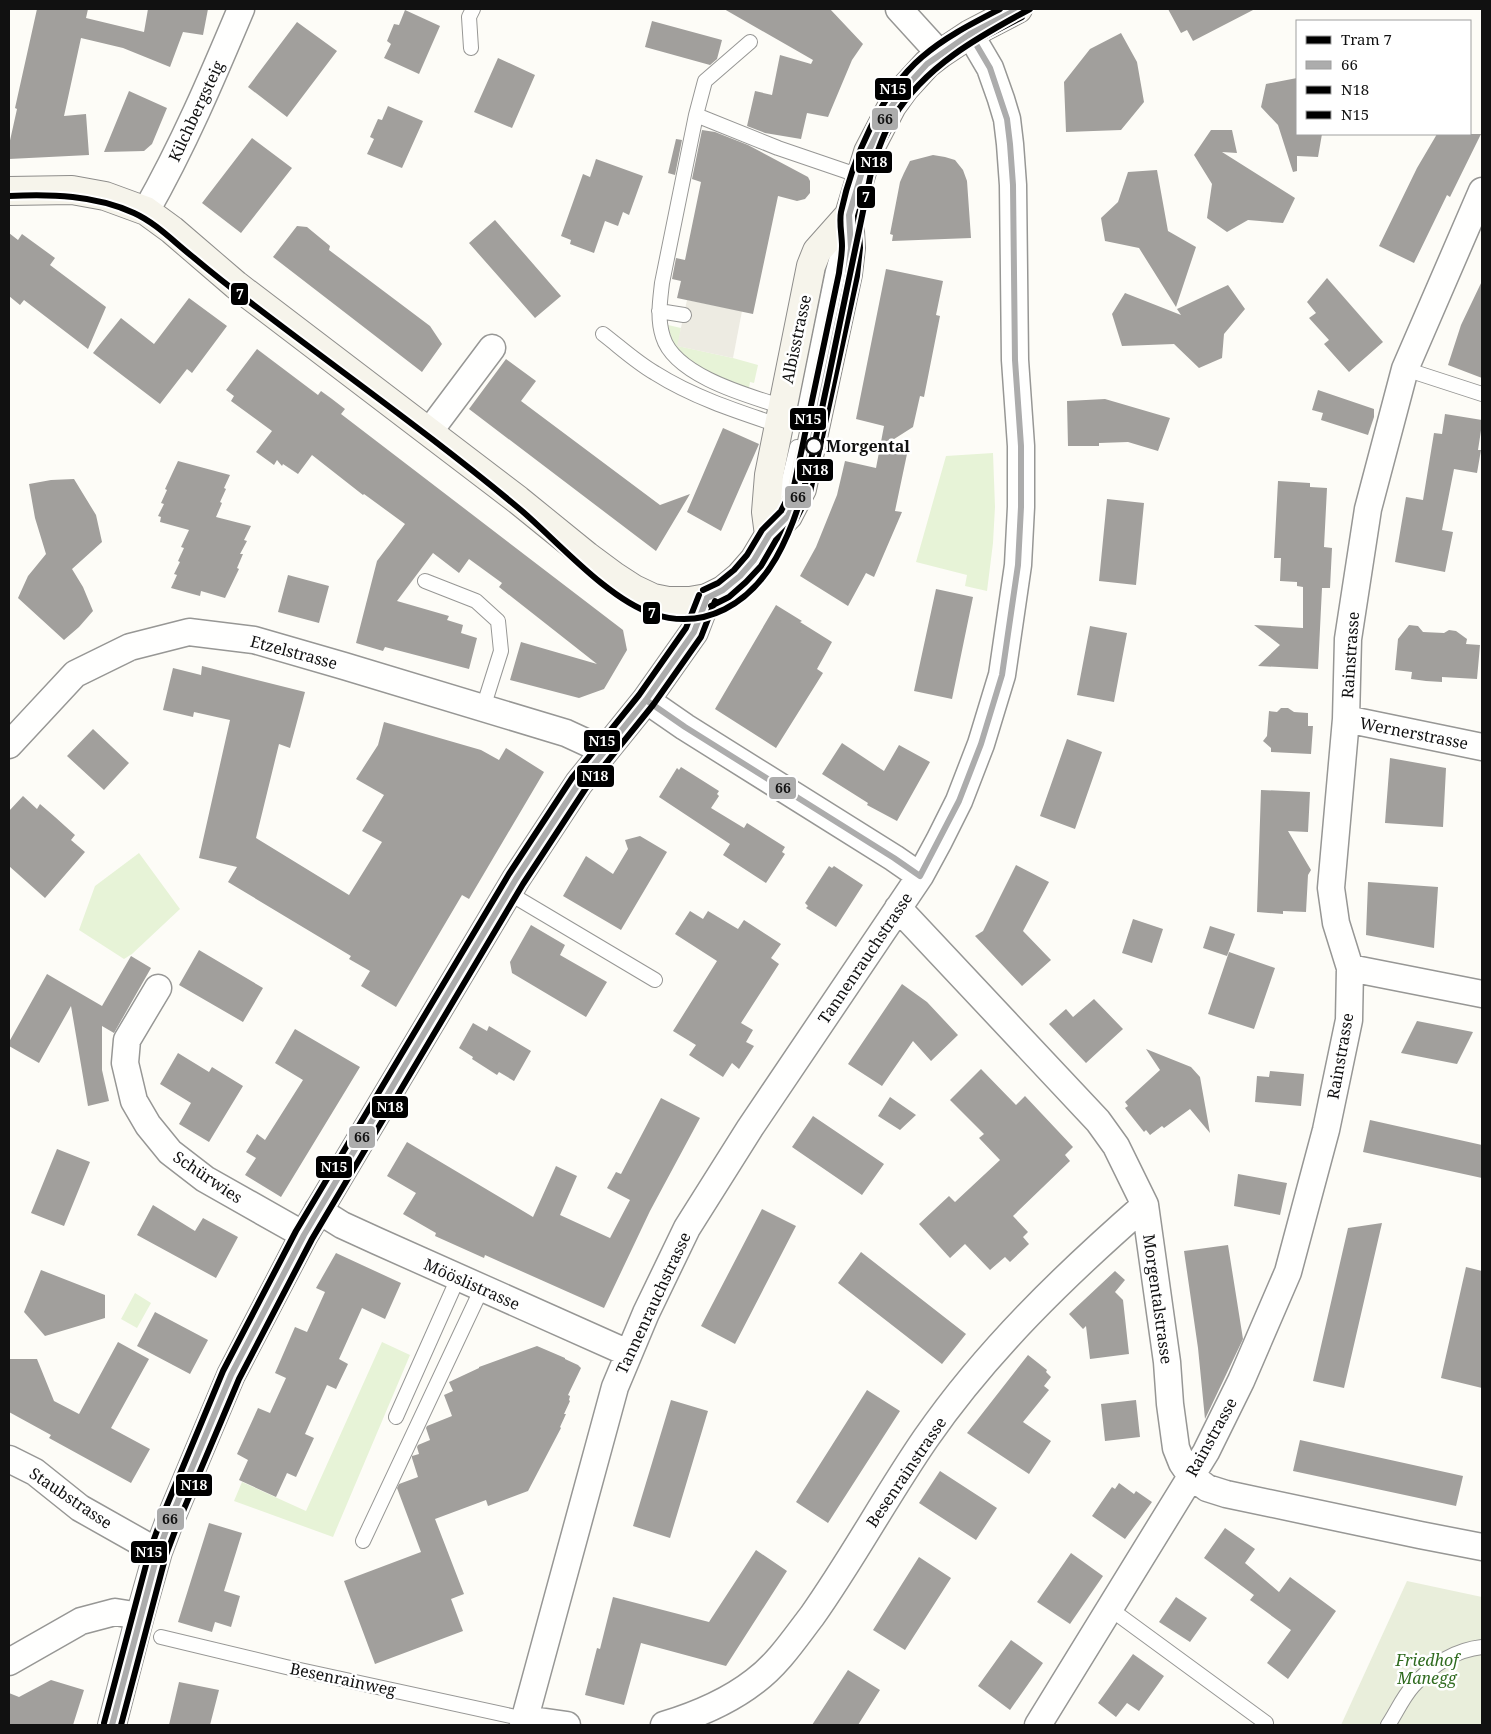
<svg xmlns="http://www.w3.org/2000/svg" width="1491" height="1734" viewBox="0 0 1491 1734" font-family="'Noto Serif',serif">
  <style>
    .green { fill: #e7f3d7 }
    .cemetery { fill: #e9eedb }
    .plaza { fill: #edebe2 }
    .building { fill: #a19f9c }
    .lines { fill: none; stroke-linecap: round; stroke-linejoin: round }
    .service-casing { stroke: #979795; stroke-width: 16 }
    .minor-casing { stroke: #979795; stroke-width: 29 }
    .tertiary-casing { stroke: #979795; stroke-width: 30 }
    .secondary-casing { stroke: #8e8d8b; stroke-width: 30 }
    .service { stroke: #fffffe; stroke-width: 14 }
    .minor { stroke: #fffffe; stroke-width: 26 }
    .tertiary { stroke: #fffffe; stroke-width: 28 }
    .secondary { stroke: #f6f4eb; stroke-width: 28 }
    .bus-1-casing { stroke: #fff; stroke-width: 10 }
    .bus-2-casing { stroke: #fff; stroke-width: 10 }
    .bus-3-casing { stroke: #fff; stroke-width: 10 }
    .bus-1 { stroke: #acacac; stroke-width: 6 }
    .bus-2 { stroke: #000; stroke-width: 6 }
    .bus-3 { stroke: #000; stroke-width: 6 }
    .tram-1-casing { stroke: #fff; stroke-width: 10 }
    .tram-1 { stroke: #000; stroke-width: 6 }
    .stop-dot { fill: #fff; stroke: #111; stroke-width: 2.5 }
    .labels { text-anchor: middle; stroke-width: 5; stroke-linejoin: round; paint-order: stroke }
    .street-label { font-size: 16px; fill: #111; stroke: #fff }
    .stop-label { font-size: 16px; font-weight: bold; fill: #111; stroke: #fff; text-anchor: start }
    .park-label { font-size: 16px; font-style: italic; fill: #2f6b1f; stroke: #fff }
    .line-badge { stroke: #fff; stroke-width: 2 }
    .badge-label { font-size: 14px; text-anchor: middle; font-weight: bold; fill: #fff }
    .pale-badge-label { font-size: 14px; text-anchor: middle; font-weight: bold; fill: #111 }
  </style>
  <rect width="100%" height="100%" fill="#fdfcf7"/>
  <path class="green" d="M668 325 681 328 678 346 733 358 758 365 754 383 750 382 749 388 732 384 717 378 684 357 673 345Z
    M993 453 995 507 993 543 987 591 965 586 967 575 916 562 946 456Z
    M139 853 180 909 132 954 124 959 79 930 95 886Z
    M135 1293 151 1303 137 1328 121 1319Z
    M382 1342 410 1355 333 1537 234 1501 242 1482 306 1511Z"/>
  <path class="cemetery" d="M1407 1581 1482 1597V1725H1341Z"/>
  <path class="plaza" d="M687 300 742 311 733 358 677 346Z"/>
  <path class="building" d="M37 9H88L86 18 144 32 148 9H208L203 35 183 32 170 67 123 48 81 38 64 116 86 114 89 155 9 159V145L17 109 15 108Z
    M724 9H830L863 44 852 60 828 117 807 113 801 139 765 133 747 126 755 91 772 95 780 55 811 64 813 60Z
    M1168 9H1255L1193 41 1187 30 1181 33Z
    M405 10 440 26 419 74 384 58 391 44 387 41 394 24 399 25Z
    M652 21 722 40 717 59 710 65 645 47Z
    M297 22 337 51 287 117 248 87Z
    M1121 33 1137 62 1144 102 1121 130 1066 132 1064 82 1090 49Z
    M498 58 535 75 512 128 474 112Z
    M1297 78V134H1322L1318 157 1297 156V171L1293 172 1278 125 1261 107 1266 84Z
    M129 91 167 108 152 144 144 151 104 152Z
    M388 106 423 121 402 168 367 154 374 139 370 137 378 119 382 120Z
    M702 130 715 132 748 145 808 177 810 181V193L805 199 797 201 778 196 753 314 677 298 681 281 672 279 676 258 685 260 701 182 692 179Z
    M1211 130H1232L1237 153 1222 152 1295 198 1283 223 1248 220 1227 232 1207 218 1212 184 1194 155Z
    M1437 134H1481L1450 197 1447 195 1414 263 1379 246 1417 168Z
    M252 138 292 168 241 233 202 203Z
    M676 139 682 140 675 175 668 173Z
    M933 155 945 157 955 160 963 170 967 181 971 238 892 241 893 235 890 234 900 182 904 173 910 161Z
    M596 159 643 176 629 215 623 212 618 226 605 221 594 253 570 244 571 240 561 236 583 174 590 177Z
    M1157 170 1168 231 1196 247 1176 307 1139 248 1105 241 1101 218 1118 202 1128 172Z
    M495 220 561 296 535 318 469 243Z
    M297 226 307 227 330 246 329 250 430 326 442 344 422 372 273 257Z
    M9 233 18 240 22 234 55 258 50 265 106 307 88 349 24 300 20 305 9 296Z
    M886 269 943 281 936 315 940 316 924 397 920 396 913 427 880 448 907 454 895 511 902 512 874 577 866 573 848 606 800 576 816 547 837 495 845 461 876 468 884 426 856 419Z
    M1327 278 1383 342 1349 372 1324 344 1329 340 1309 318 1316 313 1307 302Z
    M1482 281V378L1448 365 1461 325Z
    M1228 285 1245 309 1224 334 1222 358 1199 368 1174 344 1122 346 1112 314 1125 293 1181 315 1177 309Z
    M189 298 227 326 192 373 187 369 160 404 93 353 121 318 154 344Z
    M257 349 318 395 321 391 332 399 345 409 341 414 623 630 627 650 604 689 579 698 510 680 521 642 597 664 499 587 502 583 469 559 459 573 433 553 397 601 449 616 447 620 463 625 461 633 477 638 469 669 385 647 383 651 356 643 377 561 405 524 364 494 363 495 312 455 298 474 283 464 282 466 277 460 274 465 256 452 272 431 231 401 234 396 226 390Z
    M506 359 536 381 521 401 660 505 690 494 656 551 469 409Z
    M1318 390 1374 409V417L1368 435 1321 420 1323 413 1312 410Z
    M1105 399 1170 418 1158 451 1128 442 1099 443V446H1068L1067 401Z
    M1445 414 1482 420V424L1478 450H1481L1477 473 1454 469 1442 530 1453 532 1445 572 1395 562 1406 497 1423 500 1434 433 1442 434Z
    M723 428 759 444 721 531 687 512Z
    M178 461 230 475 224 488 226 489 220 502 222 503 216 517 251 526 244 540 247 541 240 554H243L237 568 239 569 225 598 201 591 200 596 171 588 177 575 174 574 180 562 178 561 184 548 181 547 189 530 160 522 161 517 158 516 164 504 161 503 167 490 165 489Z
    M74 479 96 515 102 542 72 569 83 587 93 611 79 627 64 640 18 598 28 576 46 554 35 518 29 484 51 480Z
    M1278 481 1310 483V487L1327 488 1324 547 1332 548 1330 588H1322L1318 669 1258 666 1280 645 1254 625 1303 628V587L1297 586V582L1280 581 1281 558H1274Z
    M1107 499 1144 503 1136 585 1099 581Z
    M288 575 329 586 319 623 278 612Z
    M936 589 973 597 952 699 914 691Z
    M776 605 802 621 800 622 832 642 817 669 823 673 776 748 715 709Z
    M1409 625 1418 626 1423 632 1444 633 1449 630 1456 631 1467 639 1466 644 1480 645 1477 679 1442 677V682L1426 681 1411 679 1412 672 1395 670 1398 639Z
    M1090 626 1127 633 1114 702 1077 695Z
    M202 666 305 692 290 748 279 744 256 838 349 895 382 842 362 831 384 795 356 779 378 745 384 722 481 750 499 760 506 748 544 772 469 899 462 895 396 1007 361 986 370 971 349 959 351 956 228 882 237 867 199 858 230 720 194 712 193 717 163 710 173 668 201 675Z
    M1281 708H1288L1294 712 1308 713V726H1313L1311 754 1271 752V748L1263 741 1267 736 1269 711 1277 712Z
    M93 729 129 763 104 790 67 756Z
    M1067 739 1102 752 1075 829 1040 816Z
    M842 743 884 771 899 745 930 762 897 821 867 805 868 803 822 774Z
    M1390 758 1446 768 1443 827 1385 823Z
    M681 767 719 791 717 794 719 796 711 808 744 828 747 823 785 847 782 852 785 854 766 883 723 855 730 844 659 797 677 768 679 770Z
    M1261 790 1310 792 1308 832 1288 831 1311 870 1308 875 1306 912 1283 911V914L1257 912Z
    M23 796 37 809 40 804 55 817 75 835 71 840 85 852 45 898 9 866V811Z
    M640 836 667 852 621 930 563 896 586 856 613 874 628 849 625 840Z
    M1016 865 1049 882 1023 931 1051 960 1022 986 975 936 983 931Z
    M829 866 832 868 834 866 863 885 836 927 806 908 808 906 805 903Z
    M1368 882 1438 887 1434 948 1366 935Z
    M690 911 703 919 708 911 738 929 744 920 781 944 771 958 779 964 741 1023 753 1030 746 1042 754 1046 739 1069 732 1063 723 1077 689 1055 696 1045 673 1031 717 961 675 934Z
    M1133 919 1163 929 1152 963 1122 953Z
    M531 925 565 945 560 955 607 982 586 1017 512 973 510 962Z
    M1210 926 1235 934 1227 956 1203 948Z
    M199 950 263 988 243 1022 179 985Z
    M1229 952 1275 968 1254 1029 1208 1014Z
    M131 956 151 968 114 1033 102 1026V1070L109 1101 88 1106 71 1006 39 1063 9 1046V1042L47 974 102 1006Z
    M902 984 927 1002 958 1035 931 1061 913 1041 882 1086 848 1064Z
    M1094 999 1123 1029 1086 1063 1049 1024 1066 1009 1073 1017Z
    M1417 1021 1473 1032 1457 1064 1401 1053Z
    M473 1023 487 1031 489 1026 531 1051 514 1081 499 1072 497 1075 472 1059 473 1057 459 1048Z
    M295 1029 360 1067 281 1197 245 1175 256 1158 246 1152 257 1134 265 1140 303 1080 275 1063Z
    M1146 1049 1191 1067 1200 1077 1210 1133 1190 1109 1164 1128 1162 1126 1150 1135 1146 1130 1144 1132 1125 1108 1128 1106 1125 1102 1160 1070Z
    M178 1053 209 1072 212 1067 243 1086 209 1142 179 1124 191 1103 160 1084Z
    M981 1069 1016 1105 1025 1096 1073 1147 1065 1155 1070 1161 1013 1216 1028 1232 1023 1237 1029 1244 1010 1262 1005 1257 990 1270 965 1244 950 1258 919 1224 949 1196 955 1202 1000 1160 979 1138 984 1134 950 1100Z
    M1270 1071 1304 1074 1301 1106 1255 1102 1257 1076 1269 1077Z
    M890 1097 916 1115 900 1130 878 1116Z
    M661 1098 700 1118 650 1211 604 1308 485 1255 484 1258 435 1236 436 1233 403 1214 416 1193 387 1176 407 1142 533 1217 556 1166 577 1176 560 1215 610 1238 630 1200 607 1188 616 1172 621 1174Z
    M813 1116 884 1164 862 1195 792 1147Z
    M1370 1120 1482 1145V1178L1363 1152Z
    M57 1149 90 1162 64 1226 31 1213Z
    M1238 1174 1287 1183 1280 1215 1234 1206Z
    M153 1205 195 1231 203 1218 238 1237 216 1278 137 1235Z
    M762 1209 796 1226 735 1344 701 1326Z
    M1382 1223 1344 1388 1313 1381 1348 1228Z
    M1228 1245 1243 1339 1205 1419 1198 1348 1184 1251Z
    M861 1252 966 1334 942 1364 838 1283Z
    M336 1253 401 1283 385 1319 362 1308 339 1359 348 1364 336 1389 327 1385 305 1434 314 1438 296 1477 287 1473 276 1497 239 1480 248 1460 237 1454 258 1408 270 1413 286 1378 275 1373 295 1327 307 1332 325 1292 316 1288Z
    M1466 1267 1482 1271V1388L1441 1378Z
    M41 1270 105 1295V1318L45 1336 24 1312Z
    M1115 1271 1125 1280 1115 1292 1123 1300 1129 1354 1090 1359 1086 1326 1083 1329 1069 1314Z
    M155 1312 208 1340 190 1374 137 1346Z
    M118 1342 149 1359 111 1428 150 1449 131 1483 49 1438 51 1435 9 1412V1359H37L54 1401 79 1414Z
    M537 1346 565 1358V1359L578 1365 581 1368 568 1395 570 1396 569 1400 570 1401 564 1414H566L560 1427 561 1428 528 1491 488 1506 486 1500 435 1519 464 1594 451 1599 463 1631 375 1664 344 1581 421 1552 397 1488 399 1484 418 1477 412 1458V1456L419 1454 417 1447 418 1445 430 1440 426 1428 427 1426 452 1416 444 1395 453 1391 449 1382 479 1368V1367Z
    M1028 1355 1047 1370 1046 1372 1051 1377 1044 1386 1049 1390 1023 1422 1051 1441 1029 1474 967 1433Z
    M867 1390 900 1411 828 1523 796 1502Z
    M671 1400 708 1411 670 1538 633 1526Z
    M1136 1400 1140 1437 1105 1441 1101 1404Z
    M1300 1440 1463 1476 1456 1506 1293 1471Z
    M940 1471 997 1508 976 1540 919 1503Z
    M1119 1483 1134 1494 1136 1491 1152 1502 1125 1539 1092 1516 1112 1487 1115 1489Z
    M209 1523 242 1533 224 1591 240 1596 231 1627 215 1622 212 1632 178 1622Z
    M1225 1528 1255 1549 1245 1563 1279 1592 1290 1577 1336 1611 1288 1679 1267 1663 1291 1630 1250 1600 1254 1595 1204 1558Z
    M756 1550 787 1571 726 1666 641 1643 624 1705 585 1695 597 1648 600 1649 613 1597 709 1622Z
    M1071 1553 1103 1576 1070 1624 1037 1602Z
    M919 1557 951 1578 905 1650 873 1630Z
    M1176 1597 1207 1618 1190 1642 1159 1622Z
    M1011 1640 1043 1663 1010 1710 978 1686Z
    M1133 1654 1164 1676 1139 1711 1127 1703 1116 1717 1098 1703Z
    M848 1670 880 1690 858 1725H812Z
    M51 1680 84 1690 73 1725H9V1693L19 1697Z
    M179 1682 219 1690 210 1725H169Z"/>
  <g class="lines">
    <defs>
      <path id="service" d="M471 48 469 17 473 9
        M696 115 705 81 750 42
        M659 311 684 315
        M603 334C620 347 636 362 655 373 693 397 736 411 778 425
        M1405 369 1482 394
        M771 403C739 393 674 373 663 337 657 319 660 301 662 283L696 115 778 148 860 176
        M802 424 833 271 841 242
        M783 504 797 447
        M425 581 476 601 498 621 501 651 483 708
        M507 892 655 980
        M396 1417 458 1278
        M363 1541 482 1288
        M1109 1608 1266 1723
        M161 1637 286 1667 525 1719
        M1388 1725C1396 1713 1403 1697 1413 1686 1431 1666 1455 1650 1482 1647"/>
      <path id="minor" d="M899 9 940 54
        M146 211C183 146 212 78 241 9
        M429 432 492 348
        M646 700 685 727 894 858 920 876
        M1346 719 1482 747
        M9 745 75 674 130 647 189 632 254 640 344 666 566 733 605 751
        M898 908 1098 1121 1116 1146 1145 1205 1167 1362 1170 1404 1176 1448 1182 1463 1191 1476 1207 1488 1226 1494 1420 1535 1482 1547
        M1350 968 1482 994
        M158 988 127 1040 125 1063 134 1101 148 1125 170 1152 205 1179 304 1235
        M318 1210 342 1225 377 1241 628 1353
        M9 1459 35 1472 80 1508 158 1552
        M9 1662 81 1621 115 1612 140 1616
        M525 1719 567 1725
        M523 1725 615 1387 646 1313 687 1228 750 1128 920 876 939 841 959 801 981 744 1002 675 1018 565 1021 507V446L1015 360 1013 185 1010 144 1007 119 1001 99 990 68 970 34
        M664 1725C697 1715 728 1702 755 1681 778 1664 795 1638 812 1616 853 1558 886 1496 926 1438 987 1350 1065 1275 1145 1205
        M1038 1725 1206 1452 1241 1381 1288 1272 1326 1130 1349 1020 1350 968 1336 923 1331 888 1346 719 1348 639 1368 509 1405 369 1482 191"/>
      <path id="tertiary" d="M112 1725 140 1616 158 1552 170 1520 231 1375 304 1235 516 879 579 783 646 700 694 632 707 598"/>
      <path id="secondary" d="M9 191 72 190 105 196 146 211 172 230 236 285 518 500 587 556 614 576 634 589 653 598 668 601H690L707 598 723 590 740 576 754 560 769 535 788 516 802 489 848 274 851 248 849 215 868 152 892 106 905 88 927 64 940 54 970 34 1018 9
        M769 535 766 512 769 475 811 266 817 251 849 215"/>
    </defs>
    <use href="#service" class="service-casing"/>
    <use href="#minor" class="minor-casing"/>
    <use href="#tertiary" class="tertiary-casing"/>
    <use href="#secondary" class="secondary-casing"/>
    <use href="#service" class="service"/>
    <use href="#minor" class="minor"/>
    <use href="#tertiary" class="tertiary"/>
    <use href="#secondary" class="secondary"/>
    <defs>
      <path id="bus-1" d="M707 598 723 590 740 576 754 560 769 535 788 516 802 489 848 274 851 248 849 215 868 152 892 106 905 88 927 64 970 34 1018 9
        M646 700 685 727 894 858 920 876
        M920 876 959 801 981 744 1002 675 1018 565 1021 507V446L1015 360 1013 185 1010 144 1007 119 990 68 970 34
        M112 1725 158 1552 170 1520 231 1375 304 1235 516 879 579 783 646 700 694 632 707 598"/>
      <path id="bus-2" d="M711 606 729 597 746 582 761 566 776 540 795 521 810 492 857 276 860 248 858 216 876 155 899 111 912 94 933 70 945 61 974 42 1022 17
        M121 1725 166 1555 178 1523 239 1379 312 1239 523 884 586 788 653 705 701 637 715 601"/>
      <path id="bus-3" d="M703 590 718 583 734 570 747 555 762 530 781 511 794 486 839 273C840 264 842 255 842 246 842 235 839 223 841 212 852 160 881 92 922 57 945 37 973 23 1000 9
        M104 1723 150 1550 162 1517 223 1371 296 1231 509 874 572 778 639 695 686 628 699 595"/>
    </defs>
    <use href="#bus-1" class="bus-1-casing"/>
    <use href="#bus-2" class="bus-2-casing"/>
    <use href="#bus-3" class="bus-3-casing"/>
    <use href="#bus-1" class="bus-1"/>
    <use href="#bus-2" class="bus-2"/>
    <use href="#bus-3" class="bus-3"/>
    <defs>
      <path id="tram-1" d="M9 196C51 194 95 195 134 213 156 223 174 242 193 257 212 273 231 288 251 303 341 372 435 438 522 511 559 543 608 599 653 614 706 631 750 603 776 558 806 505 814 443 827 385 842 312 857 240 872 168 878 151 883 133 893 118 925 66 978 37 1030 9"/>
    </defs>
    <use href="#tram-1" class="tram-1-casing"/>
    <use href="#tram-1" class="tram-1"/>
  </g>
  <circle class="stop-dot" cx="814" cy="446" r="8"/>
  <g class="labels">
    <g class="street-label">
      <text transform="translate(196 111) rotate(-65)" y="6">Kilchbergsteig</text>
      <text transform="translate(796 339) rotate(-78)" y="6">Albisstrasse</text>
      <text transform="translate(294 652) rotate(15)" y="6">Etzelstrasse</text>
      <text transform="translate(1350 655) rotate(-86)" y="6">Rainstrasse</text>
      <text transform="translate(1414 733) rotate(11)" y="6">Wernerstrasse</text>
      <text transform="translate(865 958) rotate(-56)" y="6">Tannenrauchstrasse</text>
      <text transform="translate(1340 1056) rotate(-80)" y="6">Rainstrasse</text>
      <text transform="translate(208 1177) rotate(34)" y="6">Schürwies</text>
      <text transform="translate(472 1284) rotate(24)" y="6">Mööslistrasse</text>
      <text transform="translate(1158 1299) rotate(82)" y="6">Morgentalstrasse</text>
      <text transform="translate(653 1303) rotate(-65)" y="6">Tannenrauchstrasse</text>
      <text transform="translate(1211 1437) rotate(-61)" y="6">Rainstrasse</text>
      <text transform="translate(906 1472) rotate(-56)" y="6">Besenrainstrasse</text>
      <text transform="translate(71 1498) rotate(34)" y="6">Staubstrasse</text>
      <text transform="translate(343 1679) rotate(12)" y="6">Besenrainweg</text>
    </g>
    <g class="stop-label">
      <text x="826" y="452">Morgental</text>
    </g>
    <g class="park-label">
      <text x="1427" y="1666">Friedhof<tspan x="1427" dy="18">Manegg</tspan></text>
    </g>
  </g>
  <g class="line-badge">
    <rect x="874" y="77" width="38" height="24" rx="5" fill="#000"/>
    <rect x="871" y="107" width="28" height="24" rx="5" fill="#acacac"/>
    <rect x="855" y="150" width="38" height="24" rx="5" fill="#000"/>
    <rect x="856" y="185" width="20" height="24" rx="5" fill="#000"/>
    <rect x="230" y="282" width="19" height="24" rx="5" fill="#000"/>
    <rect x="789" y="407" width="38" height="24" rx="5" fill="#000"/>
    <rect x="796" y="458" width="38" height="24" rx="5" fill="#000"/>
    <rect x="784" y="485" width="28" height="24" rx="5" fill="#acacac"/>
    <rect x="642" y="601" width="19" height="24" rx="5" fill="#000"/>
    <rect x="583" y="729" width="38" height="24" rx="5" fill="#000"/>
    <rect x="576" y="764" width="39" height="24" rx="5" fill="#000"/>
    <rect x="768" y="776" width="29" height="24" rx="5" fill="#acacac"/>
    <rect x="371" y="1095" width="38" height="24" rx="5" fill="#000"/>
    <rect x="348" y="1125" width="28" height="24" rx="5" fill="#acacac"/>
    <rect x="315" y="1155" width="38" height="24" rx="5" fill="#000"/>
    <rect x="175" y="1473" width="38" height="24" rx="5" fill="#000"/>
    <rect x="156" y="1507" width="29" height="24" rx="5" fill="#acacac"/>
    <rect x="130" y="1540" width="38" height="24" rx="5" fill="#000"/>
  </g>
  <g class="badge-label">
    <text x="893" y="94">N15</text>
    <text x="874" y="167">N18</text>
    <text x="866" y="202">7</text>
    <text x="240" y="299">7</text>
    <text x="808" y="424">N15</text>
    <text x="815" y="475">N18</text>
    <text x="652" y="618">7</text>
    <text x="602" y="746">N15</text>
    <text x="595" y="781">N18</text>
    <text x="390" y="1112">N18</text>
    <text x="334" y="1172">N15</text>
    <text x="194" y="1490">N18</text>
    <text x="149" y="1557">N15</text>
  </g>
  <g class="pale-badge-label">
    <text x="885" y="124">66</text>
    <text x="798" y="502">66</text>
    <text x="783" y="793">66</text>
    <text x="362" y="1142">66</text>
    <text x="170" y="1524">66</text>
  </g>
  <rect width="1491" height="1734" fill="none" stroke="#111111" stroke-width="20"/>
  <rect x="1296" y="20" width="175" height="115" fill="#ffffff" stroke="#a0a0a0"/>
  <rect x="1306" y="36" width="25" height="8" fill="#000000" stroke="#a0a0a0"/>
  <text x="1341" y="45" font-size="15" fill="#111111">Tram 7</text>
  <rect x="1306" y="61" width="25" height="8" fill="#acacac" stroke="#a0a0a0"/>
  <text x="1341" y="70" font-size="15" fill="#111111">66</text>
  <rect x="1306" y="86" width="25" height="8" fill="#000000" stroke="#a0a0a0"/>
  <text x="1341" y="95" font-size="15" fill="#111111">N18</text>
  <rect x="1306" y="111" width="25" height="8" fill="#000000" stroke="#a0a0a0"/>
  <text x="1341" y="120" font-size="15" fill="#111111">N15</text>
</svg>
